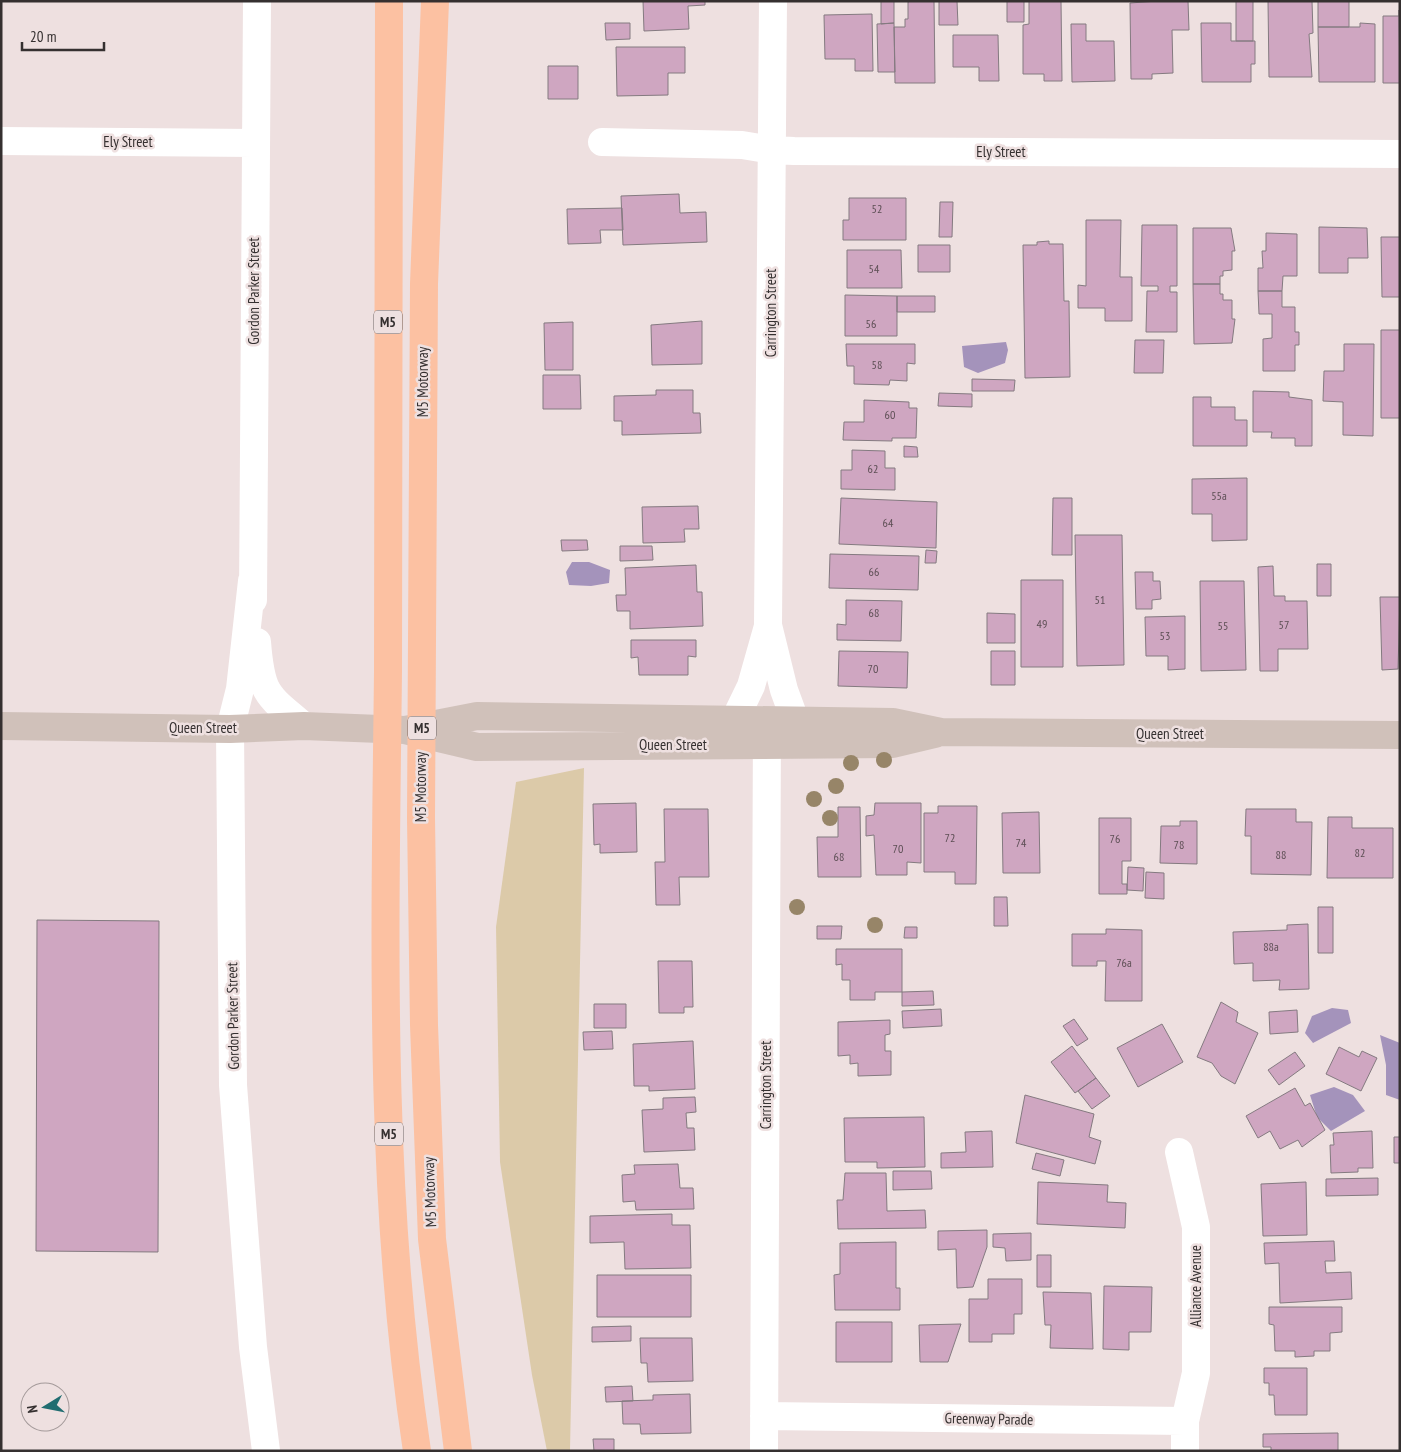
<svg xmlns="http://www.w3.org/2000/svg" width="1401" height="1452" viewBox="0 0 1401 1452" font-family="'PT Sans Narrow',sans-serif">
  <style>
    .green { fill: #dccaa9 }
    .water { fill: #a493bb }
    .building { fill: #cfa6c1; stroke: #847a80 }
    .lines { fill: none; stroke-linecap: round; stroke-linejoin: round }
    .street { stroke: #fff; stroke-width: 28 }
    .secondary { stroke: #d0c1ba; stroke-width: 28 }
    .highway { stroke: #fcc1a2; stroke-width: 28 }
    .tree { fill: #978568 }
    .labels { text-anchor: middle; stroke-width: 5; stroke-linejoin: round; paint-order: stroke }
    .number-label { font-size: 12px; fill: #5c4e54 }
    .shield { fill: #eee0e0; stroke: #6c6565; stroke-width: 1 }
    .shield-label { font-size: 14px; font-weight: bold; fill: #353030 }
    .street-label { font-size: 15px; fill: #353030; stroke: #eee0e0 }
  </style>
  <rect width="100%" height="100%" fill="#eee0e0"/>
  <path class="green" d="M584 768 570 1451H547L532 1375 500 1162 496 927 516 782Z"/>
  <path class="water" d="M1006 342 1008 350 1005 363 978 373 964 367 962 346Z
    M572 562H589L610 570 609 583 591 586 569 585 566 572Z
    M1332 1008 1348 1010 1351 1023 1313 1043 1305 1033 1312 1016Z
    M1380 1035 1400 1043V1100L1386 1095V1065Z
    M1334 1087 1353 1095 1365 1111 1331 1131 1317 1117 1310 1095Z"/>
  <path class="building" d="M643 1H705V5L688 6 689 29 644 31Z
    M881 1H894V23L881 24Z
    M911 1H934L935 83H895L894 27H905V19H908V2Z
    M939 1H957L958 25H939Z
    M1007 1H1024V22H1007Z
    M1029 1H1061L1062 81H1044V74H1023V25L1029 24Z
    M1158 1H1188L1189 30H1172L1173 73 1152 74V79H1131L1130 3Z
    M1236 1H1253V41H1236Z
    M1268 1H1312L1313 33 1309 34 1312 77H1269Z
    M1318 1H1349V27H1318Z
    M1399 10 1400 83H1383V16H1399Z
    M872 14 873 71H855V59H825L824 15Z
    M605 23H630V39L606 40Z
    M894 23 895 72H878L877 24Z
    M1201 23H1231V41H1255V64H1251V82H1202Z
    M1360 23 1375 24V82H1319L1318 27H1360Z
    M1071 24H1086V41H1114L1115 81 1072 82Z
    M953 35H998L999 81H979V67H953Z
    M616 47H685V73H668V95L617 96Z
    M548 66H578V99H548Z
    M679 194 680 213 706 212 707 242 623 245 621 196Z
    M849 198H906V240H843V220H849Z
    M940 202H953L952 237H939Z
    M622 208 623 230H600L601 243 568 244 567 209Z
    M1086 220H1121L1120 277H1132V321H1105V308H1078V285L1086 286Z
    M1142 225H1177V286H1170V292H1177V332H1146L1147 291H1158V286H1141Z
    M1319 227 1367 228 1368 258H1348V273H1319Z
    M1193 228H1231L1235 251H1232V270L1223 271V276H1220V284H1193Z
    M1266 233 1297 234V276H1283L1282 291H1258V268H1263L1262 251H1266Z
    M1381 237H1400V297H1382Z
    M1049 241V244H1063L1064 301H1069L1070 377 1025 378 1023 245H1037V242Z
    M918 245H950V272H918Z
    M847 250H901L902 288H847Z
    M1193 284H1220V294H1223V300H1232V319H1235L1232 343 1194 344Z
    M1258 291H1282V307H1295V332H1299V345H1295V371H1263V339L1272 338V314H1259Z
    M845 295 897 296V336H845Z
    M897 296H935V312H897Z
    M702 321V364L652 365 651 325Z
    M573 322V370H545L544 323Z
    M1381 330H1400V418H1381Z
    M1135 340H1164L1163 373H1134Z
    M846 344H915V364L907 363V381L890 380 889 385 854 384V366H847Z
    M1344 344H1374L1373 436 1343 435V402L1323 401 1324 371H1344Z
    M543 375H580L581 409H543Z
    M972 379 1015 380 1014 391H972Z
    M656 390H693V413H700L701 433 622 435V421H614V396L656 395Z
    M1253 391 1289 392V397L1312 400V446H1295V438H1271L1272 432H1253Z
    M939 393 972 394V407L938 406Z
    M1193 397H1211V407H1235V420H1247V446H1193Z
    M864 400 909 402V408H917L916 438H892V441L843 440 844 422H864Z
    M904 446 917 447 918 457H904Z
    M852 450 885 451V468H895V490L841 489V470H852Z
    M1247 478V540L1212 541V514H1192V479Z
    M841 498 937 502 936 548 839 544Z
    M1053 498H1072V555H1052Z
    M698 506 699 529H684L685 542 643 543 642 507Z
    M1075 535H1122L1124 665 1077 666Z
    M561 540H587L588 550 562 551Z
    M620 546H652L653 560 620 561Z
    M926 550 937 551 936 563H925Z
    M830 554 919 556 918 590 829 588Z
    M1317 564H1331V596H1317Z
    M696 565 697 592H702L703 626 630 629V611H617L616 595H626L625 568Z
    M1273 566 1274 596H1285V601H1307L1308 649H1278V671H1260L1258 567Z
    M1135 572H1153V581H1160L1161 599 1152 600V609H1136Z
    M1021 580H1063V667H1021Z
    M1200 581H1244L1246 670 1201 671Z
    M1380 597H1400L1398 669 1382 670Z
    M846 600 902 601 901 641 837 640V624L846 625Z
    M987 613 1015 614V643H987Z
    M1185 616V669L1168 670V656H1146L1145 617Z
    M631 640H696V657L688 656V675H639L638 657 631 658Z
    M839 651 908 652 907 688 838 686Z
    M991 651H1015V685H991Z
    M636 803 637 852 600 853V844L594 845 593 804Z
    M875 803H921V863L907 862V875H876L874 835 866 836V816L874 815Z
    M938 806H977L976 884H955V872H924V813H938Z
    M838 807H860L861 877H818L817 837H838Z
    M664 809H708L709 877H679L680 905H656L655 862H665Z
    M1246 809H1296V822H1312L1311 875 1251 874V836H1245Z
    M1039 812 1040 873H1003L1002 813Z
    M1328 817H1352V828H1393V878H1327Z
    M1099 818H1131V861H1122V884H1127V894H1099Z
    M1180 821H1197V864L1160 863 1161 826H1180Z
    M1128 867 1144 868 1143 891 1127 890Z
    M1146 872 1164 873V899L1145 898Z
    M994 897H1007L1008 926H994Z
    M1318 907H1333V953H1318Z
    M37 920 159 921 158 1252 36 1251Z
    M1308 924 1309 989 1279 990 1280 980 1253 981V963L1234 964 1233 932 1287 930V925Z
    M817 926H842L841 939H817Z
    M905 927H917V938H904Z
    M1106 929 1142 930V1001H1105L1106 961H1097V966H1072V934H1106Z
    M836 949H902V992H875V1000H850V980H842V964L836 965Z
    M658 961H692L693 1007H684V1013H659Z
    M933 991 934 1005 902 1006V992Z
    M1221 1002 1238 1012 1236 1022 1258 1033 1235 1084 1221 1076 1212 1063 1197 1057Z
    M594 1004H626V1028H594Z
    M941 1009 942 1026 903 1028 902 1011Z
    M1297 1010 1298 1032 1270 1034 1269 1012Z
    M1074 1019 1088 1039 1077 1046 1063 1026Z
    M890 1020V1034L885 1035V1051H891V1075L858 1076V1063L850 1064V1055L838 1056V1022Z
    M1162 1024 1183 1062 1138 1087 1117 1048Z
    M612 1031 613 1049 584 1050 583 1032Z
    M693 1041 695 1089 649 1091V1086H634L633 1044Z
    M1072 1046 1096 1078 1075 1093 1051 1062Z
    M1339 1047 1359 1057 1362 1051 1377 1058 1361 1091 1326 1074Z
    M1295 1052 1305 1066 1279 1085 1268 1070Z
    M1096 1078 1110 1096 1092 1109 1078 1091Z
    M1295 1088 1305 1106 1310 1103 1325 1130 1302 1147 1298 1140 1280 1149 1270 1131 1258 1138 1246 1116Z
    M1025 1095 1094 1114 1089 1137 1101 1141 1095 1164 1016 1143Z
    M695 1097 696 1112 686 1113 687 1128H694L695 1150 644 1152 642 1110 663 1109V1098Z
    M924 1117 925 1167 877 1168V1162H845L844 1118Z
    M992 1131 993 1167 941 1168V1153L966 1152 965 1132Z
    M1372 1131 1373 1168H1358V1172L1331 1173 1330 1145H1334L1333 1133Z
    M1394 1137H1400V1163H1394Z
    M1036 1153 1064 1160 1060 1176 1032 1169Z
    M678 1164 680 1188H693L694 1209 636 1210 635 1201 623 1202 622 1175 635 1174 634 1165Z
    M893 1171H931L932 1189 893 1190Z
    M845 1173H886L887 1211 925 1210 926 1228 838 1229 837 1200H843Z
    M1378 1178V1195L1326 1196V1179Z
    M1038 1182 1108 1185 1107 1202 1126 1203 1125 1228 1037 1224Z
    M1306 1182 1307 1235 1263 1236 1261 1184Z
    M672 1214V1225H690L691 1268 625 1269 624 1242 590 1243V1216Z
    M987 1230V1247L973 1287 957 1288 956 1249 938 1250V1231Z
    M1031 1233V1260L1006 1261 1005 1248 993 1247V1234Z
    M1334 1241 1335 1261H1325L1326 1273 1351 1272 1352 1299 1280 1303 1279 1263 1265 1264 1264 1243Z
    M896 1242V1288H900V1310H835L834 1275 840 1274V1243Z
    M1037 1255H1051V1287H1037Z
    M597 1275H691V1317H597Z
    M988 1279H1022V1314H1014V1334H992V1342H969V1299H988Z
    M1104 1286 1152 1287 1151 1332H1129V1350L1103 1349Z
    M1043 1292 1091 1293 1093 1349 1050 1348 1051 1325H1045Z
    M1269 1307H1342V1332L1330 1333V1351H1314V1356L1295 1357V1351H1275L1274 1325 1269 1324Z
    M836 1322H892V1362H836Z
    M961 1324 948 1362H920L919 1325Z
    M631 1326V1341L592 1342V1327Z
    M640 1338H692L693 1381 648 1382 647 1363H641Z
    M1264 1368H1307V1415H1275L1274 1395H1269V1383H1264Z
    M632 1386 633 1401 606 1402 605 1387Z
    M690 1394 691 1433 641 1434 640 1424H623L622 1401 653 1400V1395Z
    M1338 1433V1451H1271V1447H1263V1434Z
    M593 1439H614V1451H594Z"/>
  <g class="lines">
    <path class="street" d="M773 1 768 625 784 690 795 720
      M1 141 255 143
      M602 142 742 145 772 150 794 151 1400 154
      M252 581 240 689 230 729 233 1085 253 1347 266 1451
      M253 600 257 1
      M257 642C261 693 266 695 304 726
      M735 719 751 686 768 626
      M1179 1152 1196 1227V1373L1185 1421
      M764 1416 1185 1421V1451
      M764 1451 767 722"/>
    <path class="secondary" d="M1 726 230 729 304 726 405 730 477 747 893 744 935 734
      M405 730 477 716 893 722 941 732 1400 735"/>
    <path class="highway" d="M389 1C389 225 390 449 388 672 385 932 378 1194 417 1451
      M435 1 424 284 421 818 424 1025 432 1239 458 1451"/>
  </g>
  <g class="tree">
    <circle cx="884" cy="760" r="8"/>
    <circle cx="851" cy="763" r="8"/>
    <circle cx="836" cy="786" r="8"/>
    <circle cx="814" cy="799" r="8"/>
    <circle cx="830" cy="818" r="8"/>
    <circle cx="797" cy="907" r="8"/>
    <circle cx="875" cy="925" r="8"/>
  </g>
  <g class="labels">
    <g class="number-label">
      <text x="877" y="213">52</text>
      <text x="874" y="273">54</text>
      <text x="871" y="328">56</text>
      <text x="877" y="369">58</text>
      <text x="890" y="419">60</text>
      <text x="873" y="473">62</text>
      <text x="1219" y="500">55a</text>
      <text x="888" y="527">64</text>
      <text x="874" y="576">66</text>
      <text x="1100" y="604">51</text>
      <text x="874" y="617">68</text>
      <text x="1042" y="628">49</text>
      <text x="1284" y="629">57</text>
      <text x="1223" y="630">55</text>
      <text x="1165" y="640">53</text>
      <text x="873" y="673">70</text>
      <text x="950" y="842">72</text>
      <text x="1115" y="843">76</text>
      <text x="1021" y="847">74</text>
      <text x="1179" y="849">78</text>
      <text x="898" y="853">70</text>
      <text x="1360" y="857">82</text>
      <text x="1281" y="859">88</text>
      <text x="839" y="861">68</text>
      <text x="1271" y="951">88a</text>
      <text x="1124" y="967">76a</text>
    </g>
    <g class="shield">
      <rect x="374" y="310.5" width="28" height="23" rx="4"/>
      <rect x="408" y="716.5" width="28" height="23" rx="4"/>
      <rect x="375" y="1122.5" width="28" height="23" rx="4"/>
    </g>
    <g class="shield-label">
      <text x="388" y="327">M5</text>
      <text x="422" y="733">M5</text>
      <text x="389" y="1139">M5</text>
    </g>
    <g class="street-label">
      <text x="128" y="147">Ely Street</text>
      <text x="1001" y="157">Ely Street</text>
      <text transform="translate(254 291) rotate(-90)" y="5">Gordon Parker Street</text>
      <text transform="translate(771 313) rotate(-90)" y="5">Carrington Street</text>
      <text transform="translate(423 382) rotate(-90)" y="5">M5 Motorway</text>
      <text x="203" y="733">Queen Street</text>
      <text x="1170" y="739">Queen Street</text>
      <text x="673" y="750">Queen Street</text>
      <text transform="translate(421 787) rotate(-90)" y="5">M5 Motorway</text>
      <text transform="translate(233 1016) rotate(-91)" y="5">Gordon Parker Street</text>
      <text transform="translate(766 1085) rotate(-90)" y="5">Carrington Street</text>
      <text transform="translate(430 1192) rotate(-92)" y="5">M5 Motorway</text>
      <text transform="translate(1196 1286) rotate(-90)" y="5">Alliance Avenue</text>
      <text transform="translate(989 1419) rotate(1)" y="5">Greenway Parade</text>
    </g>
  </g>
  <rect width="1401" height="1452" fill="none" stroke="#353030" stroke-width="5"/>
  <g transform="translate(45 1407) rotate(260)"><circle r="24" fill="#eee0e0" stroke="#a49a9a"/>
  <path d="M0-4L9 19L0 12L-9 19Z" fill="#216d71"/>
  <text y="-8" font-size="14" font-weight="bold" text-anchor="middle" fill="#353030">N</text>
  </g>
  <path d="M22 42v8h82v-8" fill="none" stroke="#353030" stroke-width="2.5"/>
  <text x="30" y="42" font-size="15" fill="#353030" stroke="#eee0e0" stroke-width="4" paint-order="stroke">20 m</text>
</svg>
